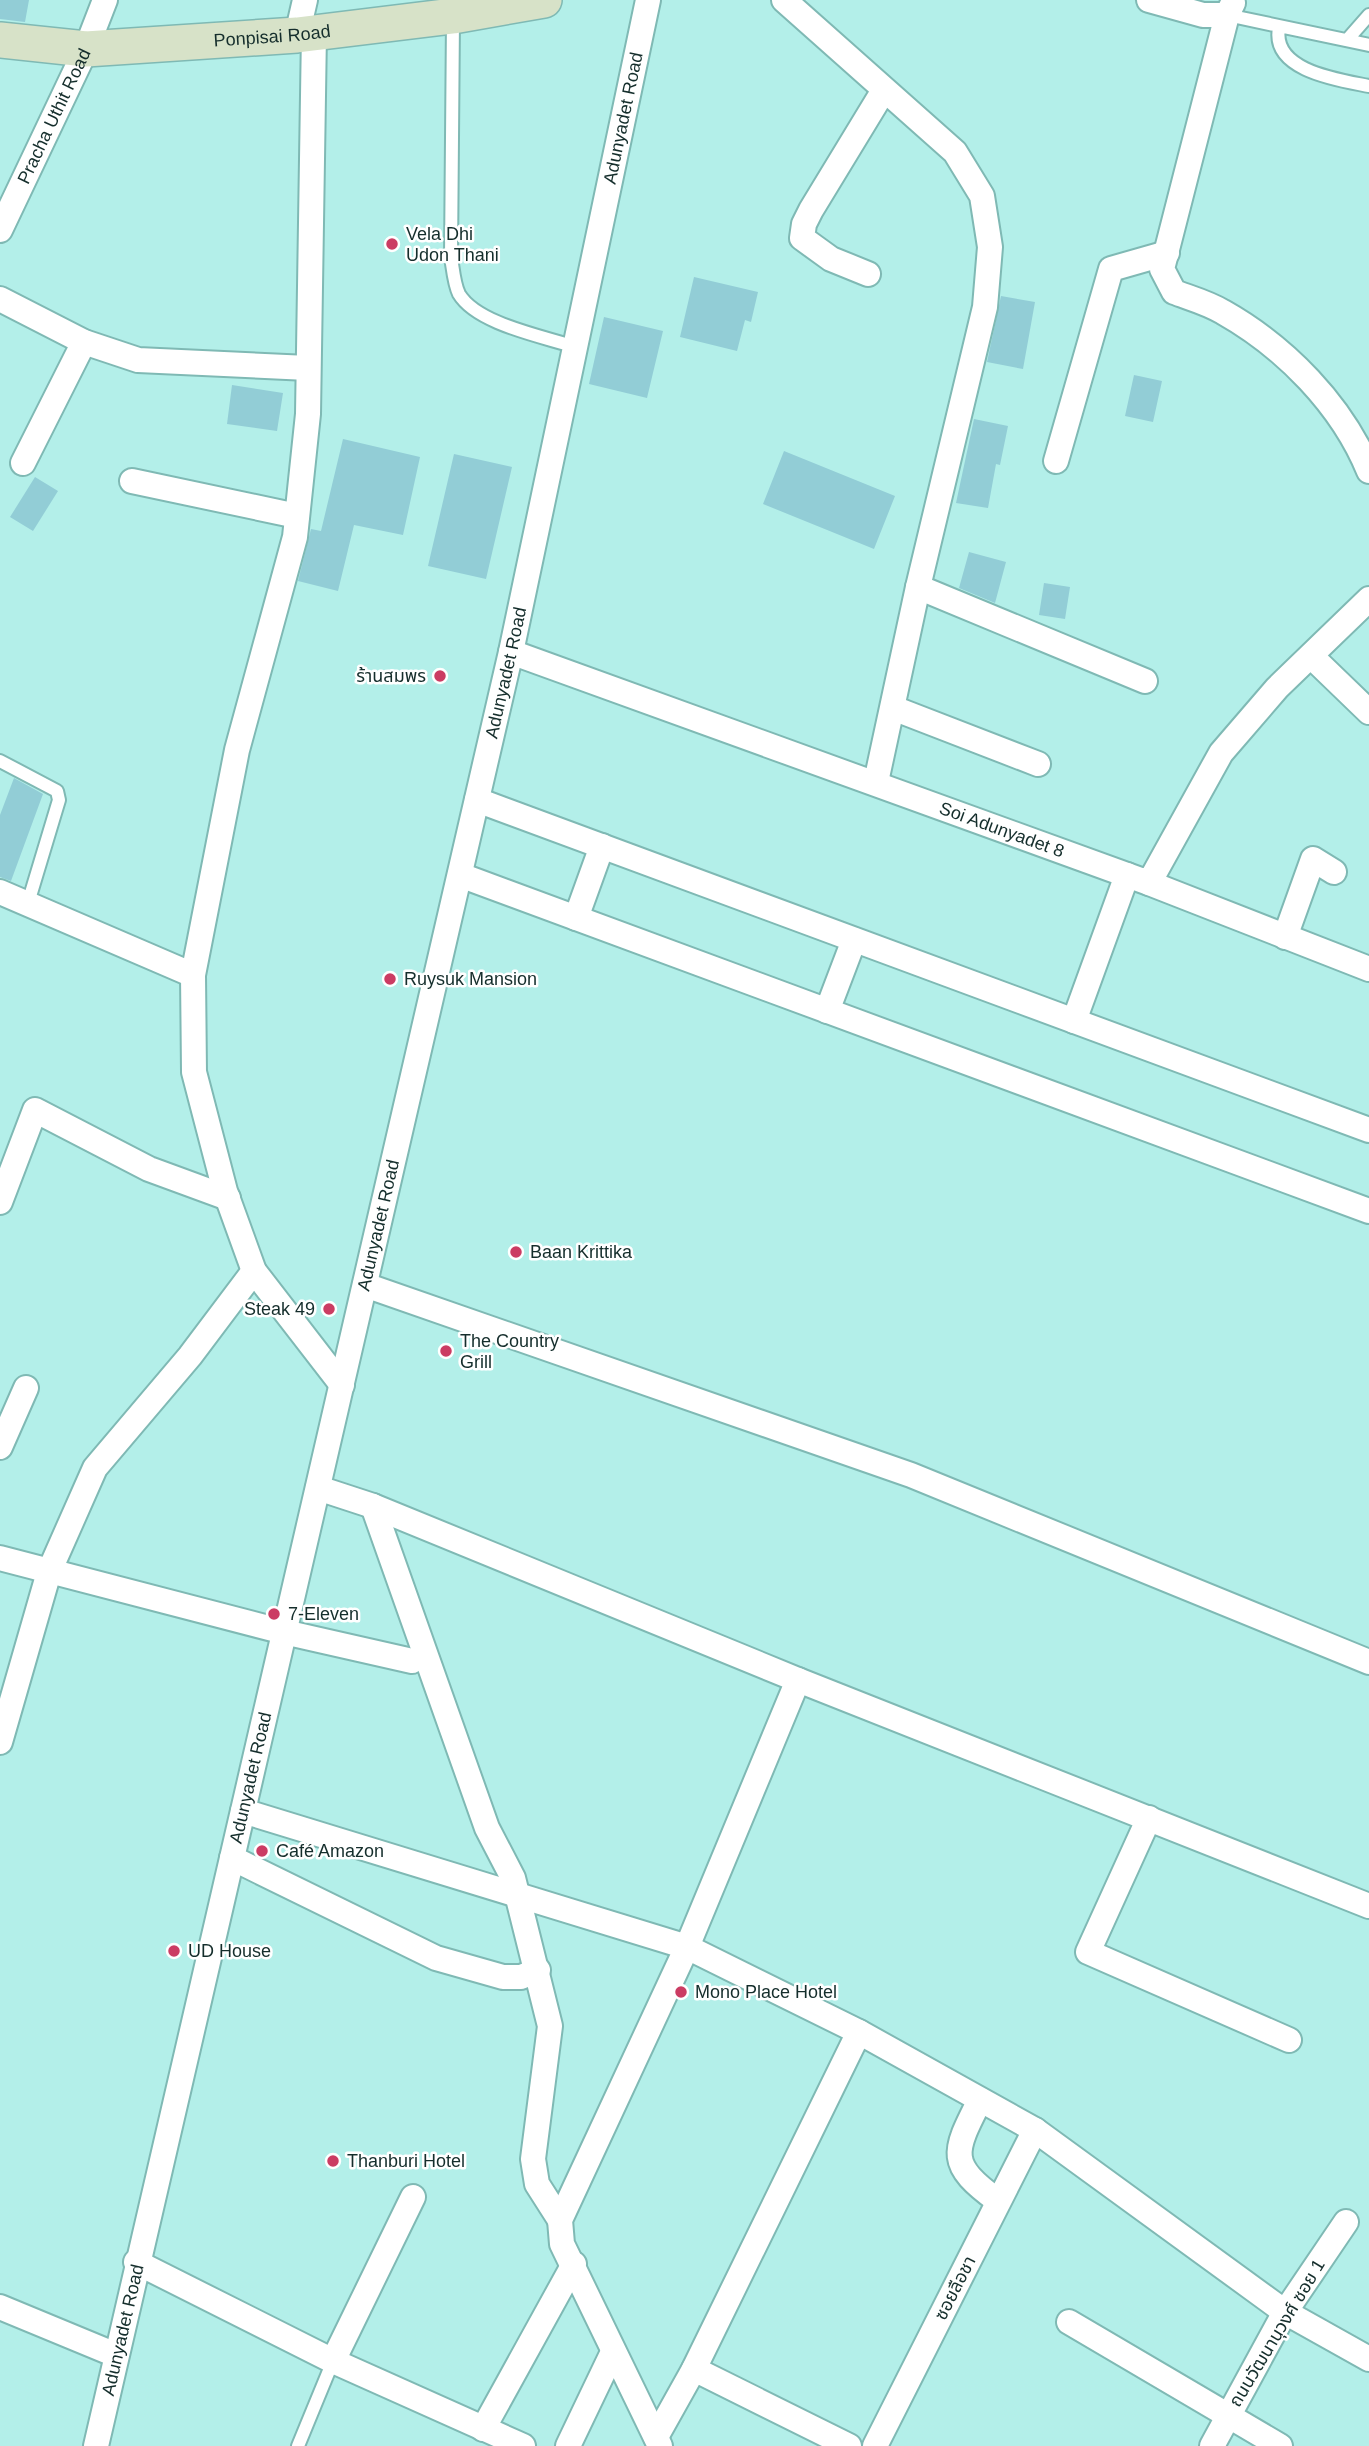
<svg xmlns="http://www.w3.org/2000/svg" width="1369" height="2446" viewBox="0 0 1369 2446" font-family="Helvetica,'Noto Sans Thai',sans-serif">
  <style>
    .building { fill: #92cdd6 }
    .lines { fill: none; stroke-linecap: round; stroke-linejoin: round }
    .lane-casing { stroke: #7fb9b4; stroke-width: 16 }
    .street-casing { stroke: #7fb9b4; stroke-width: 28 }
    .secondary-casing { stroke: #7fb9b4; stroke-width: 38 }
    .lane { stroke: #fff; stroke-width: 12 }
    .street { stroke: #fff; stroke-width: 24 }
    .secondary { stroke: #d7e2c8; stroke-width: 35 }
    .poi-dot { fill: #cb3c63; stroke: #fff; stroke-width: 2.5 }
    .labels { text-anchor: middle; stroke-width: 5; stroke-linejoin: round; paint-order: stroke }
    .street-label { font-size: 18px; fill: #152e2c; stroke: #fff }
    .poi-label { font-size: 18px; fill: #152e2c; stroke: #fff; text-anchor: start }
  </style>
  <rect width="100%" height="100%" fill="#b3efe9"/>
  <path class="building" d="M0 0H29L25 22 0 19Z
    M694 277 758 292 751 322 745 320 737 351 680 337Z
    M1001 296 1035 302 1023 369 987 362Z
    M604 317 663 331 647 398 589 384Z
    M1134 375 1162 381 1153 422 1125 416Z
    M232 385 283 393 277 431 227 424Z
    M974 419 1008 426 1000 465 996 464 988 508 956 503Z
    M343 439 420 457 403 535 354 525 338 591 298 581 311 529 321 531Z
    M784 451 895 496 874 549 763 504Z
    M454 454 512 467 486 579 428 566Z
    M35 477 58 491 33 531 10 517Z
    M969 552 1006 562 995 603 959 588Z
    M1044 583 1070 587 1065 619 1039 615Z
    M14 778 43 794 11 881 0 877V815Z"/>
  <g class="lines">
    <defs>
      <path id="lane" d="M1227 15 1369 45
        M453 19 451 257C453 269 454 284 459 294 477 324 542 336 575 347
        M1279 28C1271 71 1339 80 1369 86
        M1347 40 1369 15
        M0 761 57 791 59 800 28 903
        M298 2446 333 2361"/>
      <g id="street">
        <path d="M784 0 955 152 982 196 990 247 985 307 918 587 876 782"/>
        <path d="M1149 0 1203 15H1227L1233 3"/>
        <path d="M1227 15 1162 269 1174 292C1190 298 1208 303 1223 312 1285 347 1342 405 1369 471"/>
        <path d="M314 32 308 414 295 537 237 750 193 975 194 1072 225 1191 254 1271 342 1385"/>
        <path d="M297 35 305 0"/>
        <path id="s1" d="M0 230 86 49 105 0"/>
        <path d="M868 274 831 259 802 238 804 224 811 210 884 90"/>
        <path d="M0 299 84 342 138 360 308 368"/>
        <path d="M1056 461 1111 269 1167 253"/>
        <path d="M23 463 84 342"/>
        <path d="M132 481 297 516"/>
        <path d="M918 587 1145 681"/>
        <path id="s2" d="M511 652 1149 883 1221 753 1277 688 1369 599"/>
        <path d="M1311 656 1369 712"/>
        <path d="M893 708 1038 764"/>
        <path d="M477 800 1369 1130"/>
        <path d="M460 875 1369 1211"/>
        <path d="M1149 883 1369 969"/>
        <path d="M0 892 193 975"/>
        <path d="M576 918 602 846"/>
        <path d="M1285 937 1313 859 1334 872"/>
        <path d="M827 1011 854 940"/>
        <path d="M1074 1021 1127 875"/>
        <path d="M0 1202 35 1110 149 1169 228 1198"/>
        <path d="M365 1285 911 1475 1369 1662"/>
        <path d="M0 1447 26 1388"/>
        <path d="M318 1488 373 1506 798 1680 1369 1906"/>
        <path d="M373 1506 487 1828 513 1878 550 2026 533 2159 537 2184 560 2220"/>
        <path d="M0 1558 284 1632 412 1661"/>
        <path d="M0 1742 49 1572 95 1468 190 1356 254 1271"/>
        <path d="M243 1811 687 1947 859 2032 1035 2130 1285 2312 1369 2359"/>
        <path d="M1149 1818 1088 1952 1289 2040"/>
        <path d="M232 1858 436 1958 503 1977H521L538 1970"/>
        <path d="M980 2100C953 2153 947 2164 998 2201"/>
        <path d="M136 2262 333 2361 523 2446"/>
        <path d="M0 2307 116 2355"/>
        <path d="M1069 2322 1280 2446"/>
        <path d="M333 2361 413 2197"/>
        <path d="M694 2369 849 2446"/>
        <path d="M483 2429 574 2264"/>
        <path d="M656 2437 694 2369 859 2032"/>
        <path id="s3" d="M96 2446 511 652 648 0"/>
        <path d="M568 2446 613 2352"/>
        <path d="M660 2446 562 2244 560 2220 687 1947 798 1680"/>
        <path d="M875 2446 1035 2130"/>
        <path d="M1212 2446 1285 2312 1346 2222"/>
      </g>
      <g id="secondary">
        <path id="s4" d="M0 40 86 49 297 35 453 16 544 0"/>
      </g>
    </defs>
    <use href="#lane" class="lane-casing"/>
    <use href="#street" class="street-casing"/>
    <use href="#secondary" class="secondary-casing"/>
    <use href="#lane" class="lane"/>
    <use href="#street" class="street"/>
    <use href="#secondary" class="secondary"/>
  </g>
  <g class="poi-dot">
    <circle cx="392" cy="244" r="7"/>
    <circle cx="440" cy="676" r="7"/>
    <circle cx="390" cy="979" r="7"/>
    <circle cx="516" cy="1252" r="7"/>
    <circle cx="329" cy="1309" r="7"/>
    <circle cx="446" cy="1351" r="7"/>
    <circle cx="274" cy="1614" r="7"/>
    <circle cx="262" cy="1851" r="7"/>
    <circle cx="174" cy="1951" r="7"/>
    <circle cx="681" cy="1992" r="7"/>
    <circle cx="333" cy="2161" r="7"/>
  </g>
  <g class="labels">
    <g class="street-label">
      <text dy="6" stroke="none"><textPath href="#s4" startOffset="273">Ponpisai Road</textPath></text>
      <text dy="6" stroke="none"><textPath href="#s1" startOffset="126">Pracha Uthit Road</textPath></text>
      <text dy="6" stroke="none"><textPath href="#s3" startOffset="2387">Adunyadet Road</textPath></text>
      <text dy="6" stroke="none"><textPath href="#s3" startOffset="1820">Adunyadet Road</textPath></text>
      <text dy="6" stroke="none"><textPath href="#s2" startOffset="522">Soi Adunyadet 8</textPath></text>
      <text dy="6" stroke="none"><textPath href="#s3" startOffset="1253">Adunyadet Road</textPath></text>
      <text dy="6" stroke="none"><textPath href="#s3" startOffset="686">Adunyadet Road</textPath></text>
      <text transform="translate(955 2288) rotate(-63)" y="6">ซอยลือชา</text>
      <text dy="6" stroke="none"><textPath href="#s3" startOffset="119">Adunyadet Road</textPath></text>
      <text transform="translate(1277 2333) rotate(-59)" y="6">ถนนวัฒนานุวงศ์ ซอย 1</text>
    </g>
    <g class="poi-label">
      <text x="406" y="240">Vela Dhi<tspan x="406" dy="21">Udon Thani</tspan></text>
      <text x="426" y="682" text-anchor="end">ร้านสมพร</text>
      <text x="404" y="985">Ruysuk Mansion</text>
      <text x="530" y="1258">Baan Krittika</text>
      <text x="315" y="1315" text-anchor="end">Steak 49</text>
      <text x="460" y="1347">The Country<tspan x="460" dy="21">Grill</tspan></text>
      <text x="288" y="1620">7-Eleven</text>
      <text x="276" y="1857">Café Amazon</text>
      <text x="188" y="1957">UD House</text>
      <text x="695" y="1998">Mono Place Hotel</text>
      <text x="347" y="2167">Thanburi Hotel</text>
    </g>
  </g>
</svg>
